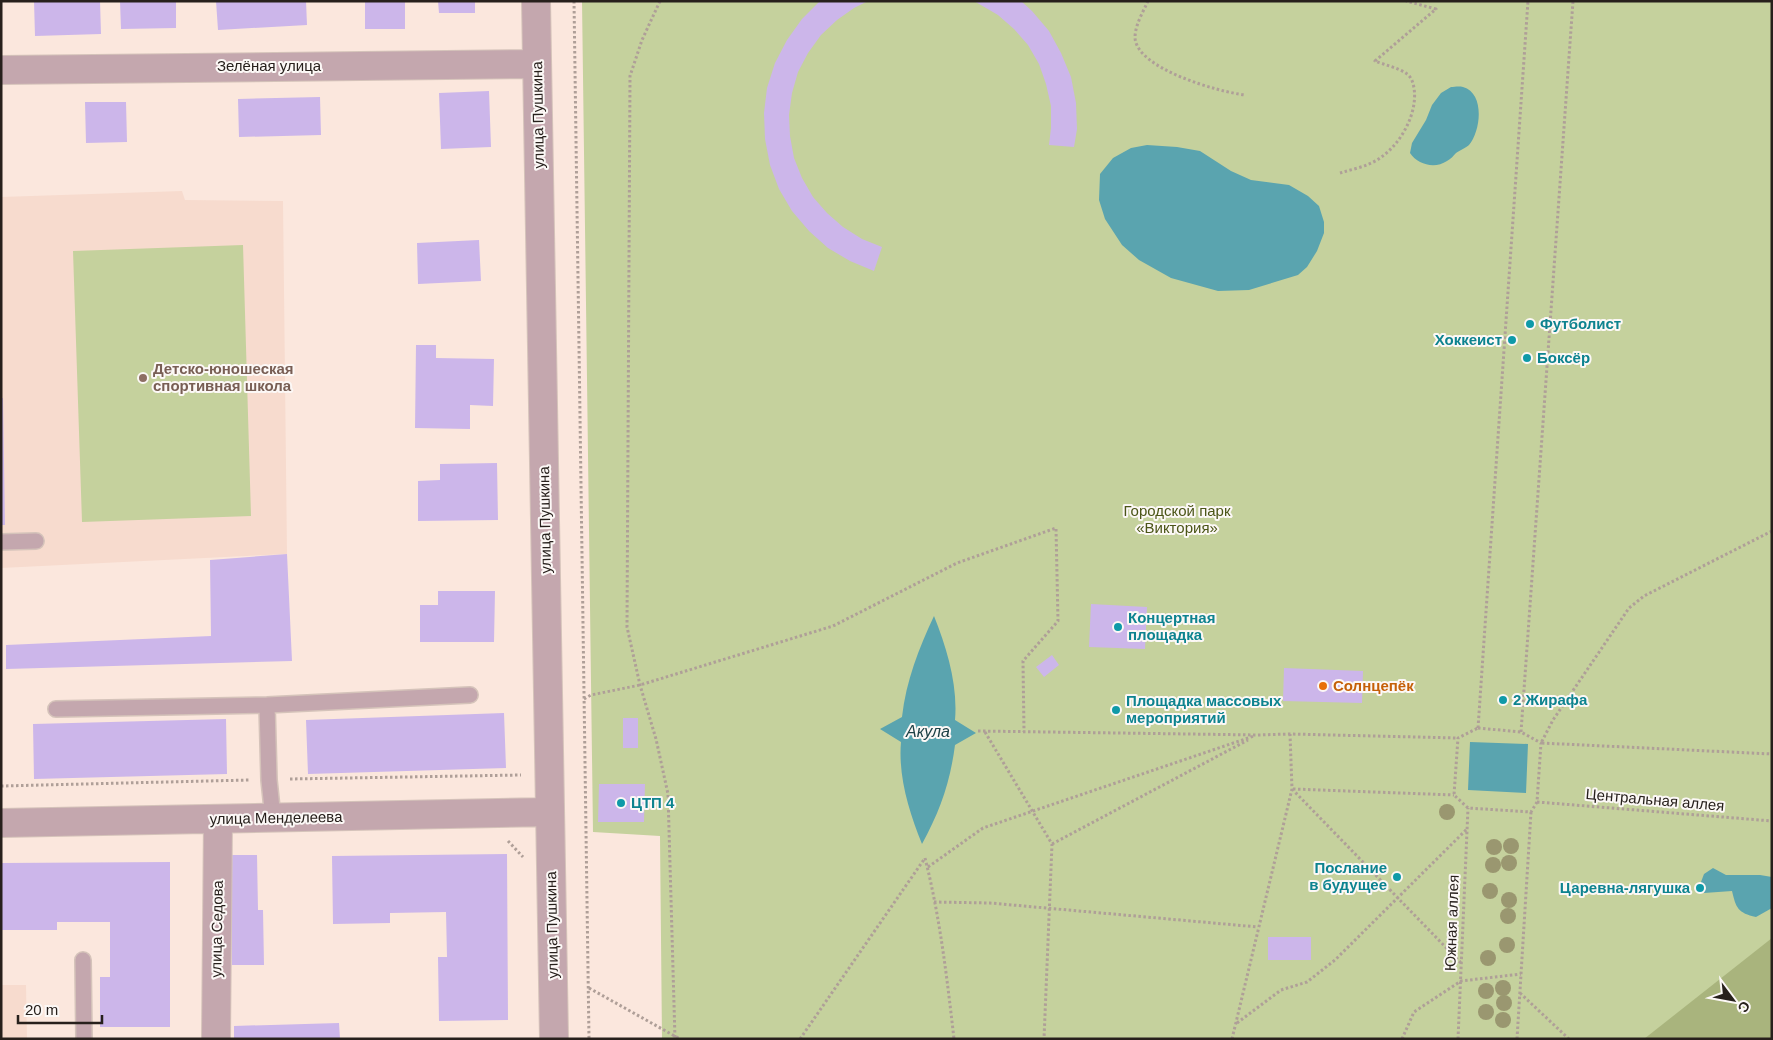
<svg xmlns="http://www.w3.org/2000/svg" width="1773" height="1040" viewBox="0 0 1773 1040" font-family="Helvetica,sans-serif">
  <style>
    .built { fill: #f7dbce }
    .green { fill: #c5d19d }
    .forest { fill: #a9b47d }
    .water { fill: #5aa4af }
    .building { fill: #ccb6ea }
    .lines { fill: none; stroke-linecap: round; stroke-linejoin: round }
    .service-casing { stroke: #d5c3ba; stroke-width: 18 }
    .minor-casing { stroke: #d5c3ba; stroke-width: 30 }
    .path { stroke: #af9f98; stroke-width: 3; stroke-dasharray: 2.5 2.5; stroke-linecap: butt }
    .service { stroke: #c4a7ae; stroke-width: 15 }
    .minor { stroke: #c4a7ae; stroke-width: 28 }
    .tree { fill: #9a9770 }
    .culture-dot { fill: #0f9aa8; stroke: #fcf8f6; stroke-width: 2 }
    .education-dot { fill: #8d6e63; stroke: #fcf8f6; stroke-width: 2 }
    .food-dot { fill: #e8710a; stroke: #fcf8f6; stroke-width: 2 }
    .labels { text-anchor: middle; stroke-width: 4; stroke-linejoin: round; paint-order: stroke }
    .street-label { font-size: 15px; fill: #27201c; stroke: #fcf8f6 }
    .culture-label { font-size: 15px; font-weight: bold; fill: #0d838f; stroke: #fcf8f6; text-anchor: start }
    .education-label { font-size: 15px; font-weight: bold; fill: #785e54; stroke: #fcf8f6; text-anchor: start }
    .park-label { font-size: 15px; fill: #4b5517; stroke: #fcf8f6 }
    .food-label { font-size: 15px; font-weight: bold; fill: #c56008; stroke: #fcf8f6; text-anchor: start }
    .water-label { font-size: 16px; font-style: italic; fill: #1d4146; stroke: #fcf8f6 }
  </style>
  <rect width="100%" height="100%" fill="#fbe7dd"/>
  <path class="built" d="M182 191 185 200 283 201 287 554 1 568V197Z
    M1 985H26L27 1039H1Z"/>
  <path class="green" d="M582 1H1772V1039H662L660 836 593 832Z
    M243 245 251 516 82 522 73 251Z"/>
  <path class="forest" d="M1772 938V1039H1644Z"/>
  <path class="water" d="M1451 87C1454 87 1459 86 1463 87 1485 93 1481 131 1469 145 1466 148 1460 150 1456 153 1453 156 1451 159 1447 161 1435 169 1418 165 1410 153L1412 143 1426 120 1432 105 1441 93Z
    M1147 145 1177 147 1200 151 1231 171 1251 180 1289 185 1308 196 1319 206 1324 222V233L1317 251 1307 267 1298 275 1249 290 1218 291 1171 278 1139 260 1122 245 1105 219 1099 200 1100 174 1113 158 1131 148Z
    M934 616C947 649 958 685 955 720L976 733 955 745C950 783 940 811 922 844 909 812 898 776 901 742L880 729 902 717C906 681 919 648 934 616Z
    M1470 742 1528 744 1526 793 1468 790Z
    M1713 868 1726 875H1760L1772 877V908L1756 917C1738 913 1736 908 1732 891L1704 893 1701 882 1704 874Z"/>
  <path class="building" d="M34 1H100L101 34 35 36Z
    M120 1H176V28L121 29Z
    M216 1H306L307 25 218 30Z
    M365 1H405V29H365Z
    M438 1H475V13H439Z
    M820 1H868L854 8 837 20 821 35 808 53 798 72 792 93 789 115 790 136 794 158 802 178 813 197 827 213 843 227 862 239 882 247 874 271 850 261 828 248 809 231 792 211 779 189 770 165 765 139 764 113 767 88 775 63 787 40 802 19Z
    M974 1H1021L1032 11 1049 31 1061 53 1071 77 1076 103 1077 129 1074 147 1049 145 1051 128V106L1046 84 1039 64 1028 45 1014 29 998 15Z
    M489 91 491 147 441 149 439 93Z
    M320 97 321 135 239 137 238 99Z
    M85 102H126L127 142 86 143Z
    M479 240 481 281 418 284 417 243Z
    M416 345H436V358L494 359 493 406 470 405V429L415 428Z
    M1 398H3L5 525H1Z
    M497 463 498 520 418 521V481L440 480V464Z
    M287 554 292 661 6 669V645L211 636 210 560Z
    M438 591H495L494 642H420V605H438Z
    M1091 604 1147 607 1145 649 1089 647Z
    M1052 655 1059 665 1044 677 1036 667Z
    M1284 668 1363 671 1362 703 1283 701Z
    M504 713 506 768 308 774 306 720Z
    M623 718H638V748H623Z
    M226 719 227 774 34 779 33 724Z
    M599 784H645L644 822H598Z
    M507 854 508 1020 439 1021 438 957H447L446 912 390 913V923L333 924 332 856Z
    M231 855H257L258 910H263L264 965H232Z
    M170 862V1027H100V977H110V922H57V930H1V863Z
    M1268 937H1311V960H1268Z
    M339 1023 340 1039H234V1026Z"/>
  <g class="lines">
    <defs>
      <path id="service" d="M1 542 36 541
        M267 705 269 780 273 818
        M56 709 267 705 470 695
        M83 960 84 1039"/>
      <path id="minor" d="M536 1 554 1039
        M1 70 537 64
        M1 823 550 812
        M216 1039 218 819"/>
    </defs>
    <use href="#service" class="service-casing"/>
    <use href="#minor" class="minor-casing"/>
    <path class="path" d="M574 1 589 1039
      M660 1 642 40 630 76 627 627 640 685 656 739 668 794 675 1039
      M1148 1C1143 12 1135 25 1135 38 1137 69 1219 92 1245 95
      M1340 173C1353 169 1369 166 1380 158 1401 144 1418 113 1414 88 1413 83 1412 78 1407 74 1399 68 1385 65 1375 61L1436 9 1406 1
      M1772 531 1644 596 1629 608 1553 720 1541 743 1772 754
      M584 699 591 695 640 685 833 626 957 563 1056 528 1058 621 1023 661 1024 732
      M1478 728 1528 1
      M1478 728 1521 732 1541 743 1537 802 1531 812 1468 808 1454 795 1458 738Z
      M978 731 1257 735 1290 734 1458 738
      M985 732 1052 844 1044 1039
      M1521 732 1573 1
      M290 779 521 775
      M1 786 249 780
      M1292 789 1462 964
      M1293 789 1454 795
      M1537 802 1772 821
      M508 841 523 857
      M1052 844 1248 740
      M925 858C940 917 947 978 954 1039
      M928 867 983 828 1254 736
      M934 902 990 903 1258 927
      M589 988 680 1039
      M1520 993 1569 1039
      M1237 1023 1281 990 1307 982 1335 960 1467 829
      M800 1039 925 858
      M1232 1039 1292 789 1290 734
      M1402 1039 1414 1012 1461 981 1521 974
      M1458 1039 1468 808
      M1517 1039 1531 812"/>
    <use href="#service" class="service"/>
    <use href="#minor" class="minor"/>
  </g>
  <g class="tree">
    <circle cx="1447" cy="812" r="8"/>
    <circle cx="1511" cy="846" r="8"/>
    <circle cx="1494" cy="847" r="8"/>
    <circle cx="1509" cy="863" r="8"/>
    <circle cx="1493" cy="865" r="8"/>
    <circle cx="1490" cy="891" r="8"/>
    <circle cx="1509" cy="900" r="8"/>
    <circle cx="1508" cy="916" r="8"/>
    <circle cx="1507" cy="945" r="8"/>
    <circle cx="1488" cy="958" r="8"/>
    <circle cx="1503" cy="988" r="8"/>
    <circle cx="1486" cy="991" r="8"/>
    <circle cx="1504" cy="1003" r="8"/>
    <circle cx="1486" cy="1012" r="8"/>
    <circle cx="1503" cy="1020" r="8"/>
  </g>
  <g class="culture-dot">
    <circle cx="1530" cy="324" r="5"/>
    <circle cx="1512" cy="340" r="5"/>
    <circle cx="1527" cy="358" r="5"/>
    <circle cx="1118" cy="627" r="5"/>
    <circle cx="1503" cy="700" r="5"/>
    <circle cx="1116" cy="710" r="5"/>
    <circle cx="621" cy="803" r="5"/>
    <circle cx="1397" cy="877" r="5"/>
    <circle cx="1700" cy="888" r="5"/>
  </g>
  <circle class="education-dot" cx="143" cy="378" r="5"/>
  <circle class="food-dot" cx="1323" cy="686" r="5"/>
  <g class="labels">
    <g class="street-label">
      <text x="269" y="71">Зелёная улица</text>
      <text transform="translate(538 115) rotate(-91)" y="5">улица Пушкина</text>
      <text transform="translate(545 520) rotate(-91)" y="5">улица Пушкина</text>
      <text transform="translate(1655 800) rotate(5)" y="5">Центральная аллея</text>
      <text transform="translate(276 818) rotate(-1)" y="5">улица Менделеева</text>
      <text transform="translate(1452 923) rotate(-88)" y="5">Южная аллея</text>
      <text transform="translate(552 925) rotate(-91)" y="5">улица Пушкина</text>
      <text transform="translate(217 929) rotate(-89)" y="5">улица Седова</text>
    </g>
    <g class="culture-label">
      <text x="1540" y="329">Футболист</text>
      <text x="1502" y="345" text-anchor="end">Хоккеист</text>
      <text x="1537" y="363">Боксёр</text>
      <text x="1128" y="623">Концертная<tspan x="1128" dy="17">площадка</tspan></text>
      <text x="1513" y="705">2 Жирафа</text>
      <text x="1126" y="706">Площадка массовых<tspan x="1126" dy="17">мероприятий</tspan></text>
      <text x="631" y="808">ЦТП 4</text>
      <text x="1387" y="873" text-anchor="end">Послание<tspan x="1387" dy="17">в будущее</tspan></text>
      <text x="1690" y="893" text-anchor="end">Царевна-лягушка</text>
    </g>
    <g class="education-label">
      <text x="153" y="374">Детско-юношеская<tspan x="153" dy="17">спортивная школа</tspan></text>
    </g>
    <g class="park-label">
      <text x="1177" y="516">Городской парк<tspan x="1177" dy="17">«Виктория»</tspan></text>
    </g>
    <g class="food-label">
      <text x="1333" y="691">Солнцепёк</text>
    </g>
    <g class="water-label">
      <text x="928" y="737">Акула</text>
    </g>
  </g>
  <rect width="1773" height="1040" fill="none" stroke="#27201c" stroke-width="5"/>
  <g transform="translate(1733 1000) rotate(122)" stroke="#fcf8f6" stroke-width="4" paint-order="stroke">
  <path d="M0-4L9 19L0 12L-9 19Z" fill="#27201c"/>
  <text y="-8" font-size="14" font-weight="bold" text-anchor="middle" fill="#27201c">С</text>
  </g>
  <path d="M18 1015v8h84v-8" fill="none" stroke="#27201c" stroke-width="2.5"/>
  <text x="25" y="1015" font-size="15" fill="#27201c" stroke="#fcf8f6" stroke-width="4" paint-order="stroke">20 m</text>
</svg>
